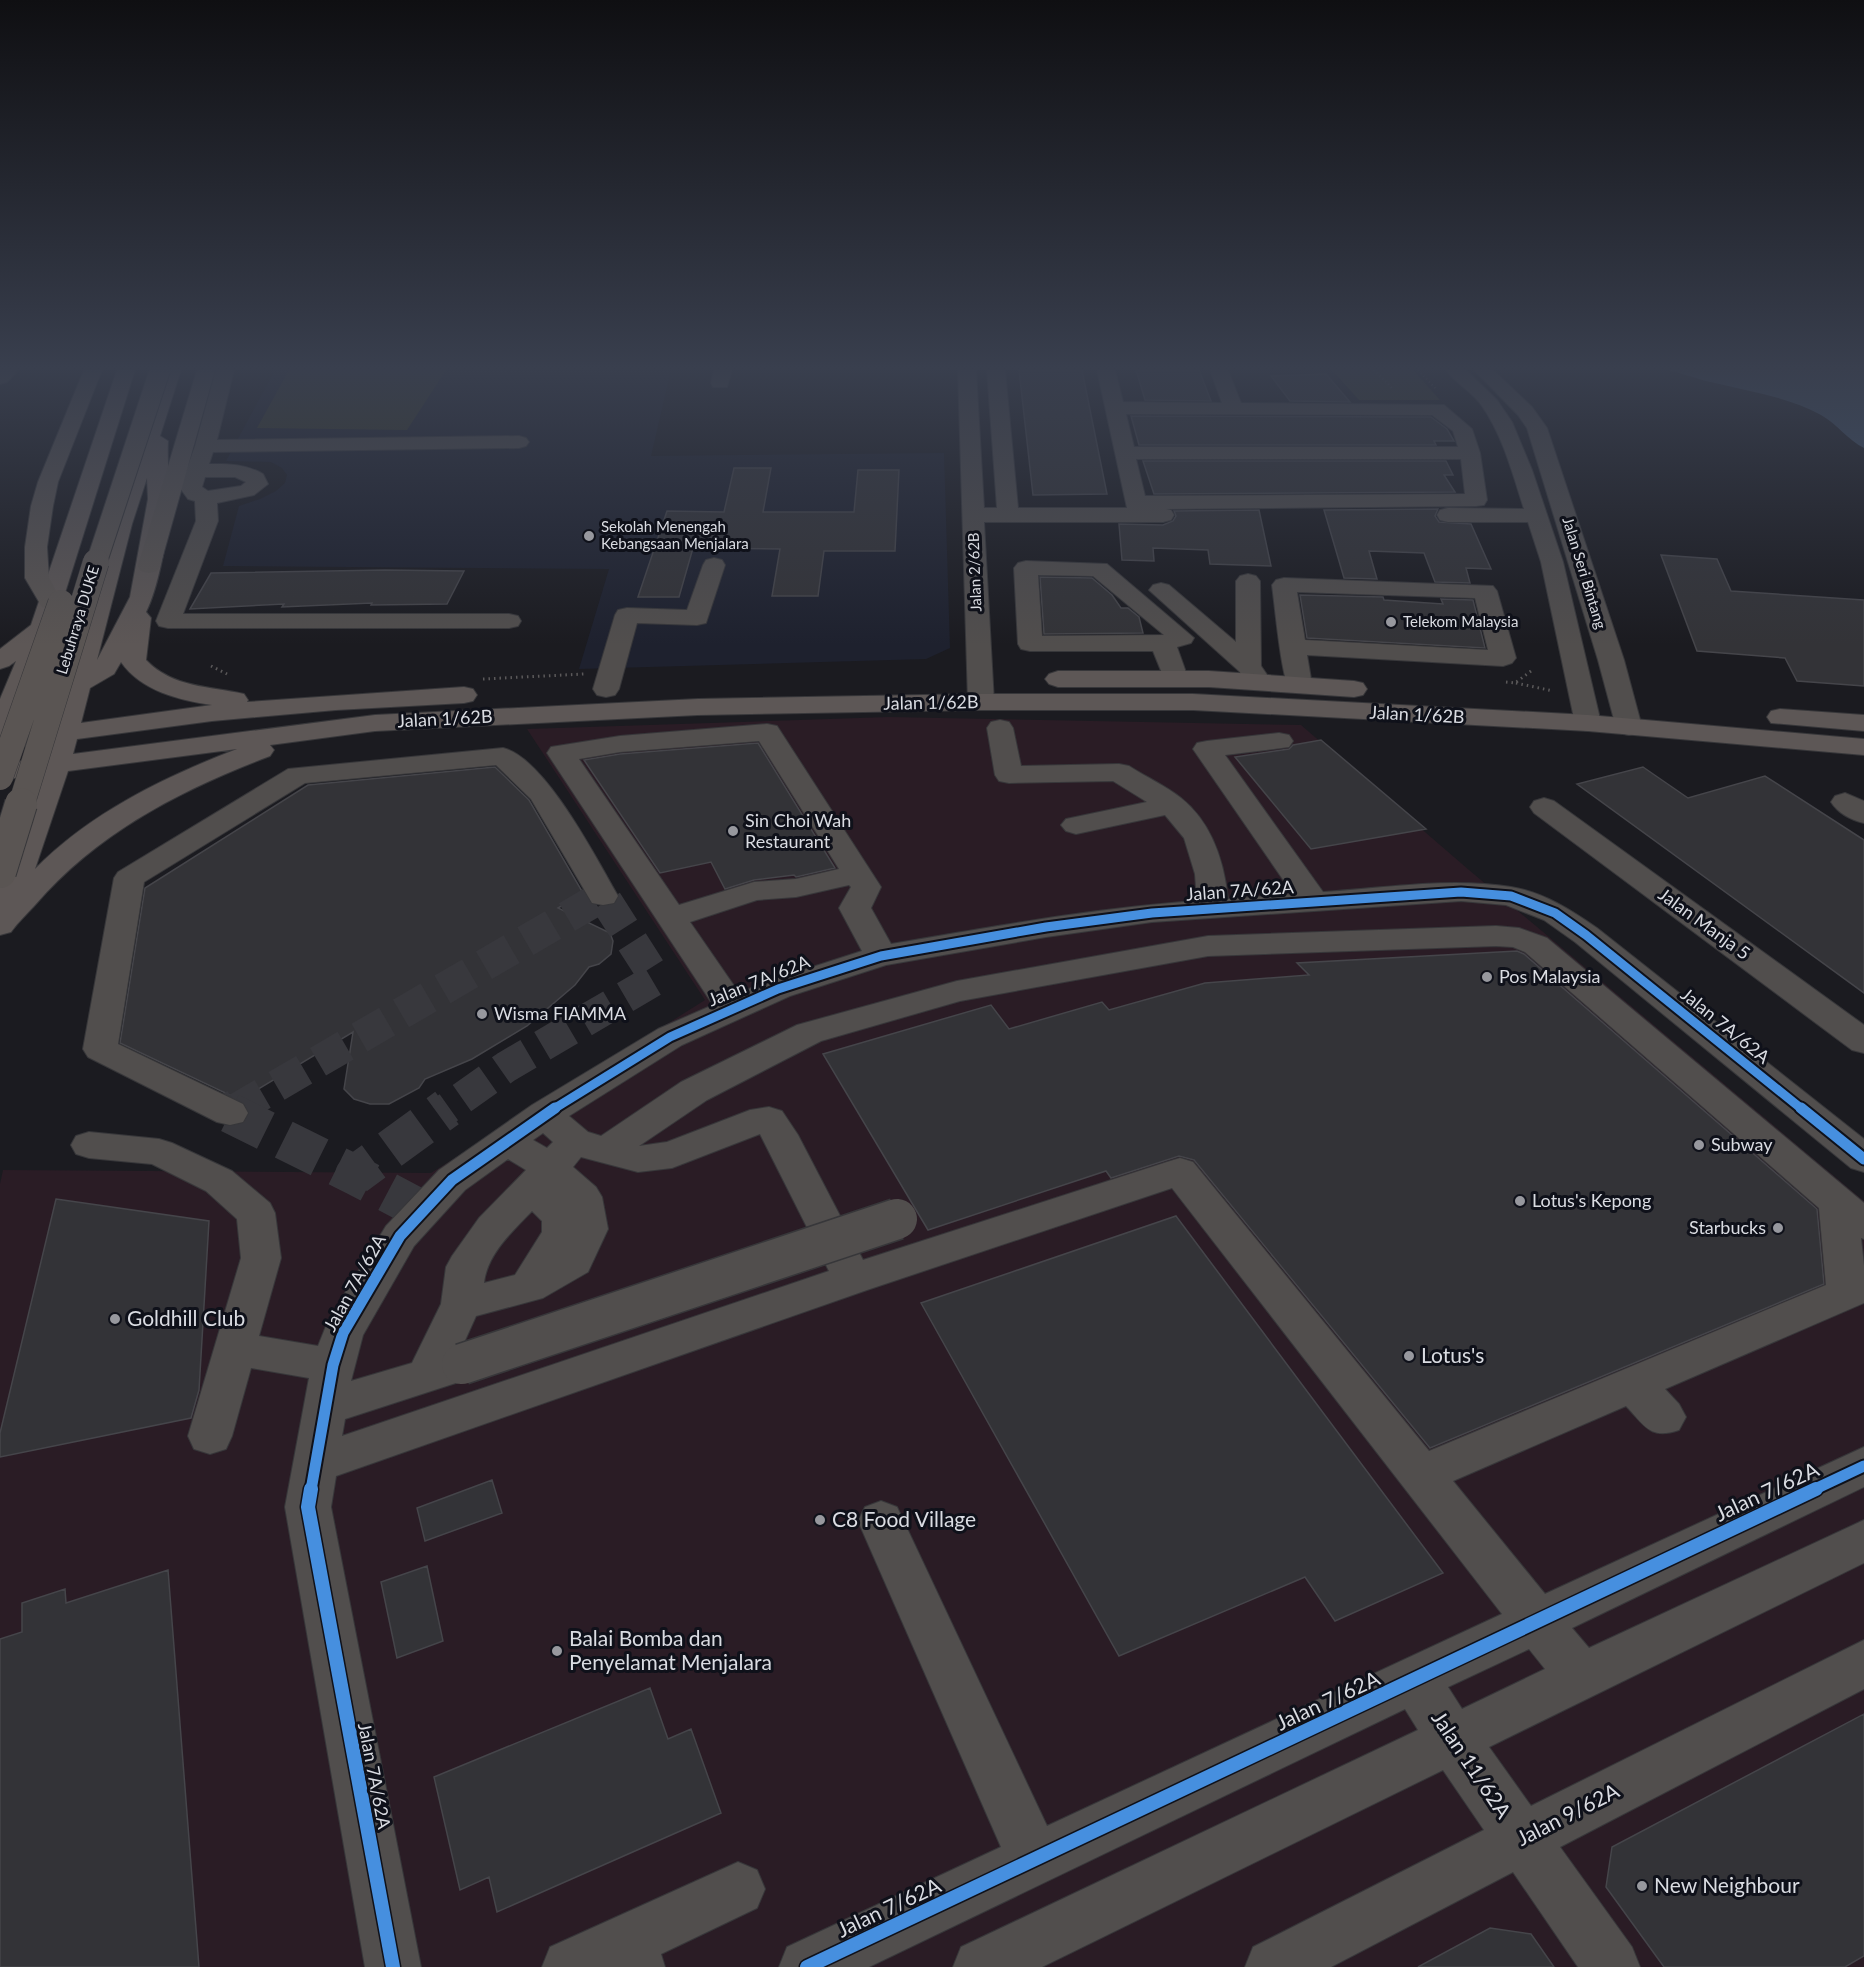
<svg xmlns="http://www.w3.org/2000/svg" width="1864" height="1967" viewBox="0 0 1864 1967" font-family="Lato,sans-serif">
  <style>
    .commercial { fill: #2a1c25 }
    .built { fill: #1e212e }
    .green { fill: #373926 }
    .water { fill: #42556c }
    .building { fill: #333337; stroke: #45454a; stroke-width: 1.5 }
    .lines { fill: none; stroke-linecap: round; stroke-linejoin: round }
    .minor-tunnel-far1 { stroke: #38383d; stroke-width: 32; stroke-dasharray: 32 16; stroke-linecap: butt }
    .minor-tunnel { stroke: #38383d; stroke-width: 40; stroke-dasharray: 40 20; stroke-linecap: butt }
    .minor-casing { stroke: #37373a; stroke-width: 2 }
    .major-casing { stroke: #37373a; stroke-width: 2 }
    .highway-casing { stroke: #37373a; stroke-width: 2 }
    .path-far1 { stroke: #5b595a; stroke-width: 2; stroke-dasharray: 1 3; stroke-linecap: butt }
    .path { stroke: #5b595a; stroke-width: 3; stroke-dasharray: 1.5 4; stroke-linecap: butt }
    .minor { fill: #514e4d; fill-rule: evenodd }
    .major { fill: #5d5756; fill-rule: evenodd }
    .highway { fill: #5a5553; fill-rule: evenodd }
    .minor-bridge-casing { stroke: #37373a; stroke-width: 43; stroke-linecap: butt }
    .highway-bridge-far2-casing { stroke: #37373a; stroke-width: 22; stroke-linecap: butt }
    .highway-bridge-far1-casing { stroke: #37373a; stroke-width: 27; stroke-linecap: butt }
    .highway-bridge-casing { stroke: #37373a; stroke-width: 34; stroke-linecap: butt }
    .minor-bridge { stroke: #514e4d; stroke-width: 40 }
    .highway-bridge-far2 { stroke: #5a5553; stroke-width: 20 }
    .highway-bridge-far1 { stroke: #5a5553; stroke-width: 26 }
    .highway-bridge { stroke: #5a5553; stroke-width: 32 }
    .cycleway-far2-casing { stroke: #0f111a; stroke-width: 13 }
    .cycleway-far1-casing { stroke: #0f111a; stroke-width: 15 }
    .cycleway-casing { stroke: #0f111a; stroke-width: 17 }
    .cycleway-far2 { stroke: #468fdf; stroke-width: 9 }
    .cycleway-far1 { stroke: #468fdf; stroke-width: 11 }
    .cycleway { stroke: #468fdf; stroke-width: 14 }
    .poi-dot { fill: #97989e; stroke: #0f111a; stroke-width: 2 }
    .labels { text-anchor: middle; stroke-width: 6; stroke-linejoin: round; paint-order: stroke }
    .far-poi-label { font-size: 15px; fill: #dadce2; stroke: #0f111a; text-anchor: start }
    .far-street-label { font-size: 15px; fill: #dadce2; stroke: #0f111a }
    .street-label { font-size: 18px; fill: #dadce2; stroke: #0f111a }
    .poi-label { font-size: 18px; fill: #dadce2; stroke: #0f111a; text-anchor: start }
    .near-poi-label { font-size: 21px; fill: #dadce2; stroke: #0f111a; text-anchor: start }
    .near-street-label { font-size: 21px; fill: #dadce2; stroke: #0f111a }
  </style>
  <rect width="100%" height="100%" fill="#1b1b20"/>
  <path class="commercial" d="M889 717 1301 725 1469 870 1864 1201V1967H0V1184L3 1170 431 1173 705 1000 527 729Z"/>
  <path class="built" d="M275 370H671L651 456 944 453 950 648 926 659 579 669 609 569 223 566 239 506 260 499 276 491 285 483 287 475 282 468 271 462 226 461Z"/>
  <path class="green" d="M289 370H446L407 430 257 428Z
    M1332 370H1413L1440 400H1359Z"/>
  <path class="water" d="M1666 370H1864V448C1848 440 1837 424 1821 415 1788 397 1751 392 1715 383 1699 380 1683 373 1666 370Z"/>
  <path class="building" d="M1019 370H1082L1107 494 1033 495Z
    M1136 370H1199L1211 401 1145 400Z
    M1326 374 1350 402 1290 401 1271 376Z
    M1131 416 1431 417 1447 429 1454 441H1434L1436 445H1139Z
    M1143 461H1446L1453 475H1444L1455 492 1154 494Z
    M734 468H771L763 512H854L858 470H899L895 551H824L818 596H772L780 549 693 548 679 597H638L667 511 724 512Z
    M1438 509 1435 516 1439 522 1471 524 1491 569 1466 568 1470 583 1435 582 1424 553 1369 551 1377 579 1344 578 1324 510Z
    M1259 510 1271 566 1210 564 1208 550 1153 548 1154 561 1122 560 1119 524 1163 525 1173 521 1176 516 1174 511Z
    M1661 555 1717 559 1731 591 1864 600V686L1797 681 1785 658 1697 651Z
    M385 570 464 571 447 604 371 605 372 603 282 607 284 604 190 609 211 573Z
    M1040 577 1092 578 1112 595 1121 608H1128L1139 617 1143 633 1044 634Z
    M1300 595 1383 597 1384 600 1443 604 1441 599 1473 600 1485 648 1307 638Z
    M1321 740 1426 829 1311 849 1235 757 1289 749 1293 745Z
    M758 743 835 868 796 877 794 875 754 880 725 889 711 862 660 873 584 760 620 754Z
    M495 767 529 800 583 893 558 908 610 933 613 941 611 954 599 964 589 967 575 985 527 1026 472 1059 425 1079 419 1088 389 1104H370L354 1099 344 1089 353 1032 240 1100 120 1043 145 888 308 785Z
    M1643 767 1688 798 1765 776 1864 840V993L1577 784Z
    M1517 951 1524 954 1817 1209 1824 1284 1430 1448 1194 1160 1179 1156 1111 1178 1106 1171 928 1230 823 1054 991 1005 1009 1029 1102 1002 1109 1010 1205 983 1309 975 1297 963Z
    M56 1199 209 1221 199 1390 191 1418 0 1457V1433Z
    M1176 1216 1443 1573 1335 1621 1305 1577 1119 1656 921 1303Z
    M492 1480 502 1513 425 1541 417 1508Z
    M427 1566 443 1641 397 1658 381 1582Z
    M168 1570 199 1967H0V1639L22 1632V1603L65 1589 66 1603Z
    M650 1688 668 1739 691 1729 721 1813 497 1912 489 1877 460 1890 434 1777Z
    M1864 1714V1956L1845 1967H1664L1606 1887 1612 1847Z
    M1490 1928 1531 1934 1554 1967H1418Z"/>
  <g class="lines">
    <path class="minor-tunnel-far1" d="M235 1110 603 896 656 979 506 1067 445 1110"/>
    <path class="minor-tunnel" d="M230 1113 238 1108
      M230 1113 355 1175
      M423 1211 355 1175 447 1108"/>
    <defs>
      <path id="minor" d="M0 370H18L7 382 0 384Z
        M216 370H234L217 440 519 436 526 438 529 442 526 446 519 448 213 452 209 464C228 464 246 464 263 474L268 484 254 495 217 503 218 521 183 614H509L518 616 521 621 518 626 509 628H168L159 626 156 621 196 521 195 501 188 499 180 488 195 446ZM205 477H235L246 482 241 486 208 491 202 487Z
        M714 370H732L727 387H713L711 383Z
        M958 370H976L984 508H997L987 370H1005L1018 508H1127L1097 370H1115L1123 402 1222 403 1210 370H1228L1241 403 1444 405 1472 429 1480 453 1487 500 1484 505 1476 506 1166 509 1171 510 1174 515 1171 520 1163 522H984L994 702 990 708 981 710 972 708 968 702ZM1126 414 1432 415 1453 431 1458 447H1134ZM1136 459H1461L1465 494 1145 496Z
        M1446 370H1466L1497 400 1512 422 1532 470 1563 562 1601 723 1597 729 1588 731 1579 729 1575 723 1541 562 1528 522H1448L1440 520 1437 515 1440 510 1448 508 1524 509C1513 475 1503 436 1482 406 1473 392 1456 384 1446 370Z
        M1474 370H1493L1532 407 1547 428 1624 660 1642 727 1638 733 1629 735 1620 733 1616 727 1598 660 1527 428 1518 415Z
        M714 558 722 560 725 565 706 623 697 625 637 623 619 689 615 695 606 697 597 695 593 689 615 615 618 610 627 608 687 610 703 565 706 560Z
        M1026 561 1107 564 1194 638 1191 643 1177 647 1188 678 1184 683 1175 686 1166 683 1153 651H1030L1021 649 1018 644 1014 568 1018 563ZM1038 575 1093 576 1164 635 1042 636Z
        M1248 574 1256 576 1260 581 1261 666 1272 682 1268 687 1259 690 1250 687 1239 671 1149 590 1153 585 1161 583 1169 585 1236 642V581L1240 576Z
        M1284 578 1493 586 1497 591 1516 658 1512 663 1503 666 1307 655 1312 685 1308 690 1299 693 1290 690C1281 677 1275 606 1272 585L1276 580ZM1297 592 1475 598 1488 650 1305 640Z
        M1000 720 1009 722 1013 728 1021 766 1119 764 1129 766C1146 777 1166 786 1181 798 1212 823 1224 861 1228 899L1293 894 1193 749 1197 743 1207 741 1279 733 1289 735 1293 741 1289 747 1225 755 1323 892C1384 888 1450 877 1511 887 1543 892 1571 910 1597 928L1864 1139V1172L1851 1168 1575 942 1544 920 1506 905 1461 901 1152 922 1046 937 886 965 790 996 682 1045 569 1116 588 1132 601 1136 681 1082 797 1025 957 981 1208 936 1496 926 1519 928 1547 938 1864 1203V1239L1861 1238 1864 1266V1303L1665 1389 1679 1404 1686 1417 1679 1430C1650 1440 1645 1426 1626 1406L1453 1481 1545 1594 1864 1447V1487L1572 1628 1589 1648 1864 1520V1563L1489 1747 1531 1806 1864 1640V1689L1560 1847 1632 1947 1640 1967H1578L1513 1872 1331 1967H1245L1253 1947 1484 1830 1443 1770 1042 1967H953L961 1947 1418 1730 1405 1709 869 1967H779L787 1947 1001 1847 858 1521 865 1507 881 1501 897 1507 1047 1826 1502 1614 1172 1188 867 1290 336 1476 331 1507 421 1967H365L285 1507 309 1378 251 1368 232 1436 226 1449 210 1454 194 1449 188 1436 241 1258 237 1219 206 1191 152 1164 89 1158 76 1154 71 1145 76 1136 89 1132 159 1139 172 1143 232 1171 270 1203 275 1213 281 1258 259 1336 318 1346 328 1321 386 1226 439 1170 532 1105 658 1029 713 1005 547 753 551 747 620 736 767 724 777 726 881 887 871 908 891 944C992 927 1094 908 1197 901L1195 874 1184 838 1165 815 1076 834 1066 831 1061 825 1066 819 1147 802 1113 781 1009 783 999 781 995 775 987 728 991 722ZM759 741 839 869 796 879 754 882 679 905 579 759 620 752ZM849 885 851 887 839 908 862 951 766 982 739 993 690 922 757 900 796 897ZM1496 946 1513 947 1525 952 1819 1208 1826 1285 1429 1451 1193 1162 1180 1158 1167 1162 863 1260 798 1135 782 1111 769 1107 750 1110 667 1142 639 1146 707 1100 821 1041 960 1001 1208 956ZM543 1133 553 1142 547 1148 533 1140ZM760 1134 829 1271 342 1436 345 1419 462 1381 468 1369 462 1357 458 1356 476 1316 543 1298 588 1272 608 1229 602 1197 596 1187 573 1167 581 1157 638 1172 672 1168ZM508 1159 526 1170 479 1218 452 1256 446 1267 441 1304 412 1363 351 1381 363 1335 414 1246 465 1190ZM532 1211 542 1221V1232L515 1275 484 1283C487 1254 513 1231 532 1211ZM1529 1649 1545 1669 1462 1709 1448 1687Z
        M503 748C545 758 596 858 618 896L614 903 603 905 592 903 531 799 496 765 305 783 144 882 118 1044 243 1104 248 1113 243 1122 230 1125 217 1122 88 1057 83 1049 114 878 118 872 288 769Z
        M1845 793 1864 801V823C1851 820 1838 813 1831 802L1835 796Z
        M1544 798 1554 801 1864 1025V1053L1852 1050 1534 813 1530 807 1534 801Z
        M738 1862 757 1870 765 1889 757 1908 661 1954 665 1967H542L550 1947Z"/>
      <path id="major" d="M117 370H135L54 628 13 732 53 726 110 524 163 370H181L160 436 168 441C167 460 169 478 170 497 170 526 159 587 146 612L151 618 146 660C173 688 209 686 244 694L248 700 247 702 464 687 473 689 477 695 473 701 464 703 336 710 212 721 77 739 73 754 375 715 698 699 981 694H1193L1588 715 1864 739V755L1588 731 1193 710H981L698 715 375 731 270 745 274 750 270 756C181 790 98 832 35 905 27 914 18 922 11 932L0 935V881L38 775 0 780V764L44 758 48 743 11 748 0 744V699L16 661 9 666 0 669V649L31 625ZM147 478 148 499 130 597 97 660 132 524ZM121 662C141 691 179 700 212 705L81 723 90 688 114 674ZM237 749C164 777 90 813 35 869L68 771Z
        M1058 671H1209L1354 681 1363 683 1367 689 1363 695 1354 697 1209 687H1058L1049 684 1045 679 1049 674Z
        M1780 709 1864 715V731L1771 723 1767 717 1771 711Z"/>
      <path id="highway" d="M84 370H102L58 482 53 506 47 547 49 578 62 602 58 607 50 609 42 607 25 578V547L31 506 38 482Z
        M197 370H215L160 566 157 571 149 573 141 571 138 566Z"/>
    </defs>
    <use href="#minor" class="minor-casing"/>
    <use href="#major" class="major-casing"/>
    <use href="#highway" class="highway-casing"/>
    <path class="path-far1" d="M1374 370 1392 388
      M1418 370 1437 390"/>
    <path class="path" d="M211 666 227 674
      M483 679 584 674
      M1506 682 1515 683 1531 671
      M1516 683 1553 691"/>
    <use href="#minor" class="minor"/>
    <use href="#major" class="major"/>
    <use href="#highway" class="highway"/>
    <defs>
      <path id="minor-bridge" d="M462 1364 897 1219"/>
      <path id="highway-bridge-far2" d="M96 564 160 370"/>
      <path id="highway-bridge-far1" d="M0 777 61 603
        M21 806 96 562"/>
      <path id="highway-bridge" d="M0 872 21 804"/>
    </defs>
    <use href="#minor-bridge" class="minor-bridge-casing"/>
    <use href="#highway-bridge-far2" class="highway-bridge-far2-casing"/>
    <use href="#highway-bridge-far1" class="highway-bridge-far1-casing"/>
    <use href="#highway-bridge" class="highway-bridge-casing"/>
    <use href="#minor-bridge" class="minor-bridge"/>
    <use href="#highway-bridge-far2" class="highway-bridge-far2"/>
    <use href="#highway-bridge-far1" class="highway-bridge-far1"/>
    <use href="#highway-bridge" class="highway-bridge"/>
    <defs>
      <path id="cycleway-far2" d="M552 1110 670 1037 778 989 881 956 1046 927 1152 913 1461 892 1511 896 1555 913 1586 935 1803 1110"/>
      <path id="cycleway-far1" d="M1801 1108 1864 1159
        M311 1490 333 1365 343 1333 400 1236 452 1180 555 1108
        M1813 1490 1864 1466"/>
      <path id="cycleway" d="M311 1489 308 1507 393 1967
        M807 1967 1816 1489"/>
    </defs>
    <use href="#cycleway-far2" class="cycleway-far2-casing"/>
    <use href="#cycleway-far1" class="cycleway-far1-casing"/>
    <use href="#cycleway" class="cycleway-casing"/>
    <use href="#cycleway-far2" class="cycleway-far2"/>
    <use href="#cycleway-far1" class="cycleway-far1"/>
    <use href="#cycleway" class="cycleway"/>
  </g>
  <linearGradient id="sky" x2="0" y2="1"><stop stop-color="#0f0f12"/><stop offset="0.57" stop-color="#393f4e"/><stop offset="1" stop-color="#393f4e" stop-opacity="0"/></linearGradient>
  <rect width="1864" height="645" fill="url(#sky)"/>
  <g class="poi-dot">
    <circle cx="589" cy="536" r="6"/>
    <circle cx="1391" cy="622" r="6"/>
    <circle cx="733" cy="831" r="6"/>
    <circle cx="1487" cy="977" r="6"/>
    <circle cx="482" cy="1014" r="6"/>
    <circle cx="1699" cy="1145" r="6"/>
    <circle cx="1520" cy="1201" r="6"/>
    <circle cx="1778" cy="1228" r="6"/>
    <circle cx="115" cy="1319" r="6"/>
    <circle cx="1409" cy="1356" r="6"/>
    <circle cx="820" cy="1520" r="6"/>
    <circle cx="557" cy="1651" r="6"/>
    <circle cx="1642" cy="1886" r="6"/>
  </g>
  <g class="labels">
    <g class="far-poi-label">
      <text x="601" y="532">Sekolah Menengah<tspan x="601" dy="17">Kebangsaan Menjalara</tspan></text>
      <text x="1403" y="627">Telekom Malaysia</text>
    </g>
    <g class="far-street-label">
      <text transform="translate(975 572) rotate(-92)" y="5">Jalan 2/62B</text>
      <text transform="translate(1584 573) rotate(73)" y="5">Jalan Seri Bintang</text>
      <text transform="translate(78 620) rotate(-73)" y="5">Lebuhraya DUKE</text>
    </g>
    <g class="street-label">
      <text transform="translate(931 703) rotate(-1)" y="6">Jalan 1/62B</text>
      <text transform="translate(1417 715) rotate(3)" y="6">Jalan 1/62B</text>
      <text transform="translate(445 719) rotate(-3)" y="6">Jalan 1/62B</text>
      <text transform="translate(1240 891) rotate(-4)" y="6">Jalan 7A/62A</text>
      <text transform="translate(1704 924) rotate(36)" y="6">Jalan Manja 5</text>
      <text transform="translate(759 981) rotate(-22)" y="6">Jalan 7A/62A</text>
      <text transform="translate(1725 1026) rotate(39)" y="6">Jalan 7A/62A</text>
      <text transform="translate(355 1283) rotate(-61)" y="6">Jalan 7A/62A</text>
      <text transform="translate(374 1776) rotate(79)" y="6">Jalan 7A/62A</text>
    </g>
    <g class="poi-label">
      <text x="745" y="827">Sin Choi Wah<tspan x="745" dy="21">Restaurant</tspan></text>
      <text x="1499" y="983">Pos Malaysia</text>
      <text x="494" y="1020">Wisma FIAMMA</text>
      <text x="1711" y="1151">Subway</text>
      <text x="1532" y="1207">Lotus's Kepong</text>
      <text x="1766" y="1234" text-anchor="end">Starbucks</text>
    </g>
    <g class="near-poi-label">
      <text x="127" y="1326">Goldhill Club</text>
      <text x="1421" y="1363">Lotus's</text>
      <text x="832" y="1527">C8 Food Village</text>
      <text x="569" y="1646">Balai Bomba dan<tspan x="569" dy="24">Penyelamat Menjalara</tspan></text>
      <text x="1654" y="1893">New Neighbour</text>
    </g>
    <g class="near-street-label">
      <text transform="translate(1767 1492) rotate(-25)" y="7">Jalan 7/62A</text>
      <text transform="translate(1328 1701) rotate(-25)" y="7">Jalan 7/62A</text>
      <text transform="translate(1471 1765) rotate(56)" y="7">Jalan 11/62A</text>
      <text transform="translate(1568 1815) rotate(-27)" y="7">Jalan 9/62A</text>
      <text transform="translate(889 1908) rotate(-25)" y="7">Jalan 7/62A</text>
    </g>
  </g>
</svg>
